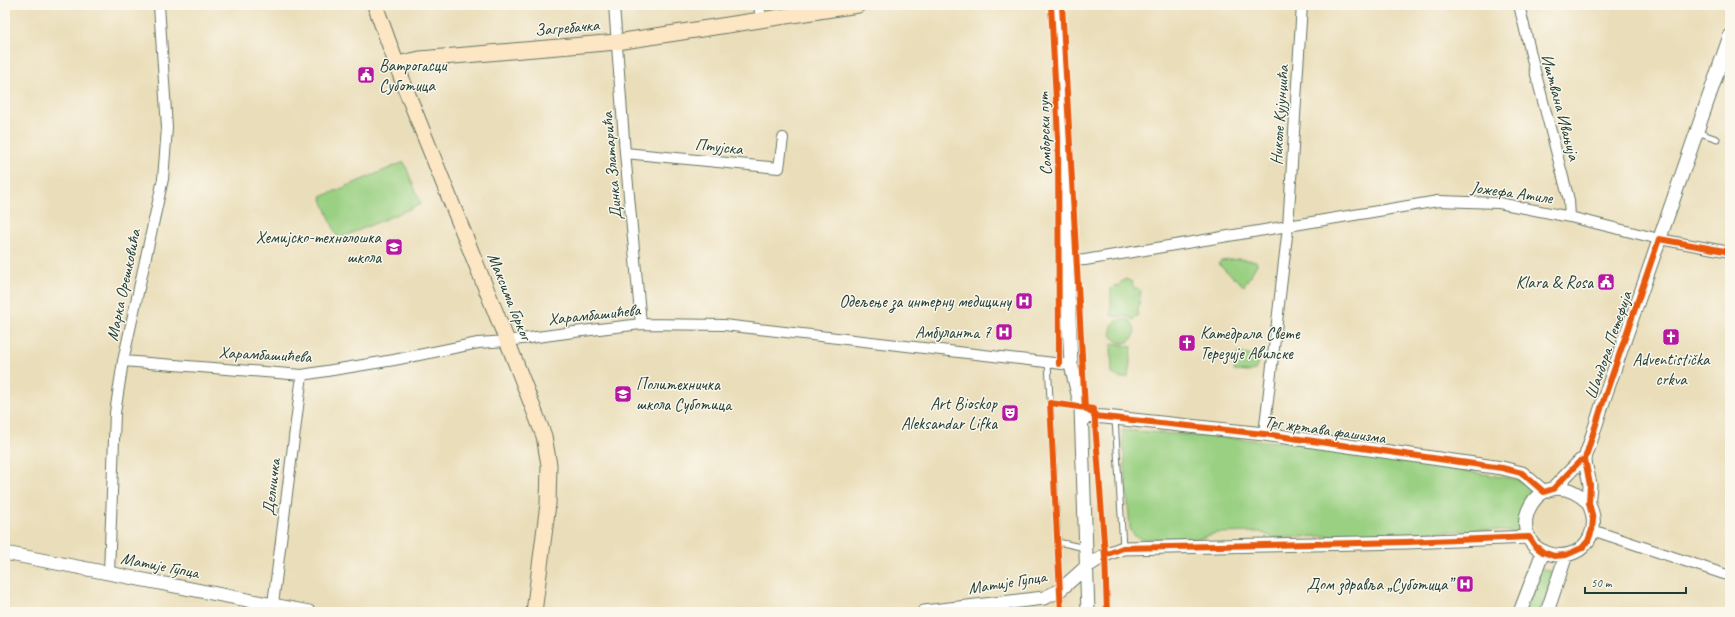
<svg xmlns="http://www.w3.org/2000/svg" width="1735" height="617" viewBox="0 0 1735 617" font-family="Caveat,sans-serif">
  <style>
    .green { fill: #9ad082; stroke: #5c865b }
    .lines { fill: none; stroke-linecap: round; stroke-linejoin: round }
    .service-casing { stroke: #667563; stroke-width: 7 }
    .minor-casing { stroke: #667563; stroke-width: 12 }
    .tertiary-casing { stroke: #667563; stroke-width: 15 }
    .secondary-casing { stroke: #667563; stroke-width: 17 }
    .service { stroke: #fff; stroke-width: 5 }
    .minor { stroke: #fff; stroke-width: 10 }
    .tertiary { stroke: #fff; stroke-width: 13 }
    .secondary { stroke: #fce6c4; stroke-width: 15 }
    .cycleway-casing { stroke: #fbf7ec; stroke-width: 8 }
    .cycleway { stroke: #e8590c; stroke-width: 6 }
    .labels { text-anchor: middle; stroke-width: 3; stroke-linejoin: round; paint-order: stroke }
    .street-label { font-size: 17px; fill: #1f3d34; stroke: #fbf7ec }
    .poi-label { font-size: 17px; fill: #1f3d34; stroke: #fbf7ec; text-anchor: end }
  </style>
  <rect width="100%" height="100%" fill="#fbf7ec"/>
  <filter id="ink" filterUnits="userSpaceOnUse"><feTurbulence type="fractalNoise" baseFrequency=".025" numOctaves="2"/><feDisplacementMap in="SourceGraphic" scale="8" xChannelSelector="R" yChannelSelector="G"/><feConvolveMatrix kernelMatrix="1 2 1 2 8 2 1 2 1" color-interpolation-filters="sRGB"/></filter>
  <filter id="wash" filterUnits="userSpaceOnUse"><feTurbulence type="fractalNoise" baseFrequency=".012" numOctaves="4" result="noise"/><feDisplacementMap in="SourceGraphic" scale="16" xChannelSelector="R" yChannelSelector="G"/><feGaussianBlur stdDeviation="0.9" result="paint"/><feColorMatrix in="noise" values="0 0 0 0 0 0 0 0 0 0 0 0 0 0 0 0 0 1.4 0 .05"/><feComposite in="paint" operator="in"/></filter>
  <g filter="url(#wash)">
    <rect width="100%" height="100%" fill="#eadeba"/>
    <path class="green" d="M404 162 421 204 338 239 321 197Z
      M1239 259 1256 261 1257 264 1244 286 1218 264 1221 261Z
      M1126 279 1132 282 1134 288H1138L1141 291 1137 317 1133 320C1123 313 1119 319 1111 315V289L1115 285 1119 286 1121 282Z
      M1111 331a12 12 0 1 1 24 0a12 12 0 1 1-24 0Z
      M1113 343 1132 347 1128 377 1120 378 1112 374 1111 346Z
      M1238 353C1246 355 1257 354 1258 365L1255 370 1248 372 1234 371Z
      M1122 430 1306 444 1519 480 1534 487 1536 494 1522 532 1482 530 1274 538 1260 532 1216 533 1201 538 1180 539H1141L1135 536 1130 529Z
      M1542 568 1554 573 1541 612H1525Z"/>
  </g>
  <g filter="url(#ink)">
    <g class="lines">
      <defs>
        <path id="service" d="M1697 132 1717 139
          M1048 363 1058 542 1085 548
          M1115 419 1123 547"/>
        <path id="minor" d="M614 5 625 153 641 324
          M759 5 761 19
          M1519 5 1534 67 1569 200 1570 217
          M625 153 779 168 783 138
          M1067 261 1085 260 1438 201 1499 203 1570 217 1659 239 1730 252
          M123 361 302 375 394 360 478 343 507 341 574 332 641 324 724 325 1071 365
          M1264 434 1288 227 1302 5
          M1592 530 1730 576
          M109 573 115 413 123 361 163 179 167 128 159 5
          M273 604 302 375"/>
        <path id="tertiary" d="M1056 5 1071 365 1081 407 1088 612
          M1082 416 1105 417 1264 434 1502 468 1522 473 1544 492
          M1553 489 1580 461 1585 459
          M1589 503C1538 455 1500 538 1547 553 1558 557 1569 556 1579 550 1589 543 1595 530 1593 518 1593 513 1590 508 1589 503 1588 497 1590 491 1590 485 1589 477 1586 469 1585 461 1585 455 1589 448 1590 443 1595 428 1599 414 1604 399L1730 36
          M5 553 309 612
          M924 612 1044 598 1059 591 1086 567 1105 555 1123 548 1407 542 1529 537
          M1520 612 1543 552
          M1547 612 1566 555"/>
        <path id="secondary" d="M375 5 406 90 510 348 544 436 549 465 548 504 534 612
          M397 64 420 59 617 42 858 5"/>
      </defs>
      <use href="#service" class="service-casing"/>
      <use href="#minor" class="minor-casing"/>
      <use href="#tertiary" class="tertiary-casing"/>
      <use href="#secondary" class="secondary-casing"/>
      <use href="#service" class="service"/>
      <use href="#minor" class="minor"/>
      <use href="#tertiary" class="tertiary"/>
      <use href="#secondary" class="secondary"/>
      <defs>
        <path id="cycleway" d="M1051 5 1058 138 1059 364
          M1062 5 1085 408 1090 412
          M1094 416 1264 434 1502 468 1522 473 1544 492 1553 489 1580 461 1585 459
          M1105 555 1123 548 1407 542 1529 537 1535 546 1543 552 1554 556 1566 555 1582 548 1588 541 1592 530 1593 519 1589 503 1590 485 1585 459 1604 399 1659 239 1730 252
          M1061 612 1050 403 1094 409 1105 555 1107 612"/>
      </defs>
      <use href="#cycleway" class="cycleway-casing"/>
      <use href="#cycleway" class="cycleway"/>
    </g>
  </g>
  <defs>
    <symbol id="civic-square" viewBox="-11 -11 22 22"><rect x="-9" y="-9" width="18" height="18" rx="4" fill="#b5179e" stroke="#fbf7ec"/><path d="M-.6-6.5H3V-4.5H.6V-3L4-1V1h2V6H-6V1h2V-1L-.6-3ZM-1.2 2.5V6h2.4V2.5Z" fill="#fff"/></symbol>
    <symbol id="school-square" viewBox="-11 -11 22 22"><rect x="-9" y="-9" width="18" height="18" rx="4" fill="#b5179e" stroke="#fbf7ec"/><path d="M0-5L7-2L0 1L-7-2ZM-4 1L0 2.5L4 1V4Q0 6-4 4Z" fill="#fff"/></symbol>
    <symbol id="hospital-square" viewBox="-11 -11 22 22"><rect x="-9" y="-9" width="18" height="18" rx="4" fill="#b5179e" stroke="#fbf7ec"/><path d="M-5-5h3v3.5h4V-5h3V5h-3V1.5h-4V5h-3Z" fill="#fff"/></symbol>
    <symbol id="church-square" viewBox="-11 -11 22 22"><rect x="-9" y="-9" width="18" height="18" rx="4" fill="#b5179e" stroke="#fbf7ec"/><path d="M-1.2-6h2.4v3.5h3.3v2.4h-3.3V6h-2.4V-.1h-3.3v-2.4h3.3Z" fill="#fff"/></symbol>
    <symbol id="theatre-square" viewBox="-11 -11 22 22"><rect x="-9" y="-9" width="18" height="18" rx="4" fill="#b5179e" stroke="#fbf7ec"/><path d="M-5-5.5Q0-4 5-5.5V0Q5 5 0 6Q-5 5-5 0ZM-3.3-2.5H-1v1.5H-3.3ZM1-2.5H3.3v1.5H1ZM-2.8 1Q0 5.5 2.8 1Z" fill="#fff"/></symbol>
  </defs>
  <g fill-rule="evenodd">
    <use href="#civic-square" x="356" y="65" width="20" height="20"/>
    <use href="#school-square" x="384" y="237" width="20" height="20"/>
    <use href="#civic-square" x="1596" y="272" width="20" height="20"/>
    <use href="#hospital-square" x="1014" y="291" width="20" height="20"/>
    <use href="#hospital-square" x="994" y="322" width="20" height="20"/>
    <use href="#church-square" x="1661" y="327" width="20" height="20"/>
    <use href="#church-square" x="1177" y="333" width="20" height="20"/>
    <use href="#school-square" x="613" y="384" width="20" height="20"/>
    <use href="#theatre-square" x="1000" y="403" width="20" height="20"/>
    <use href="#hospital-square" x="1455" y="574" width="20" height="20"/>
  </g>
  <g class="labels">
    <g class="street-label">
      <text transform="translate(567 27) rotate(-5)" y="6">Загребачка</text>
      <text transform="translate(1561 107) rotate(75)" y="6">Иштвана Ивањија</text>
      <text transform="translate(1279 115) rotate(-86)" y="6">Николе Кујунџића</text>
      <text transform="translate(1044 134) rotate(-92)" y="6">Сомборски пут</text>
      <text transform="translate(719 146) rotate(6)" y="6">Птујска</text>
      <text transform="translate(611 166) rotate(-95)" y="6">Динка Златарића</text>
      <text transform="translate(1512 192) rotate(8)" y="6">Јожефа Атиле</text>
      <text transform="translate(123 285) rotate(-78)" y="6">Марка Орешковића</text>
      <text transform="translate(510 296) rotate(68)" y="6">Максима Горког</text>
      <text transform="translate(594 314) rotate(-6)" y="6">Харамбашићева</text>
      <text transform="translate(1608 345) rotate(-71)" y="6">Шандора Петефија</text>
      <text transform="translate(265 354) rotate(3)" y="6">Харамбашићева</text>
      <text transform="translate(1325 429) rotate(8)" y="6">Трг жртава фашизма</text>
      <text transform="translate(271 487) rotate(-83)" y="6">Делничка</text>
      <text transform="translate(160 565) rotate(11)" y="6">Матије Гупца</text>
      <text transform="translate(1007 582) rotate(-9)" y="6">Матије Гупца</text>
    </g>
    <g class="poi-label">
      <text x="379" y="71" text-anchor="start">Ватрогасци<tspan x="379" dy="20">Суботица</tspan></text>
      <text x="381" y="243">Хемијско-технолошка<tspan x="381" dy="20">школа</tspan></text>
      <text x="1593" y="288">Klara &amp; Rosa</text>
      <text x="1011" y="307">Одељење за интерну медицину</text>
      <text x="991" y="338">Амбуланта 7</text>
      <text x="1200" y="339" text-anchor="start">Катедрала Свете<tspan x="1200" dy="20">Терезије Авилске</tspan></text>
      <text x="1671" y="365" text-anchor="middle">Adventistička<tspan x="1671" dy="20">crkva</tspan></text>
      <text x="636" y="390" text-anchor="start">Политехничка<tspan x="636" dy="20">школа Суботица</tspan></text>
      <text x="997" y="409">Art Bioskop<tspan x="997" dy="20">Aleksandar Lifka</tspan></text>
      <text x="1452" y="590">Дом здравља „Суботица”</text>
    </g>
  </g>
  <rect width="1735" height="617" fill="none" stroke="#fbf7ec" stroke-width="20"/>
  <path d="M1585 587v6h101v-6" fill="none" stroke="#1f3d34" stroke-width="2"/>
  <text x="1591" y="587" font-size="12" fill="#1f3d34" stroke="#fbf7ec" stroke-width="3" paint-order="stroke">50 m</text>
</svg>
